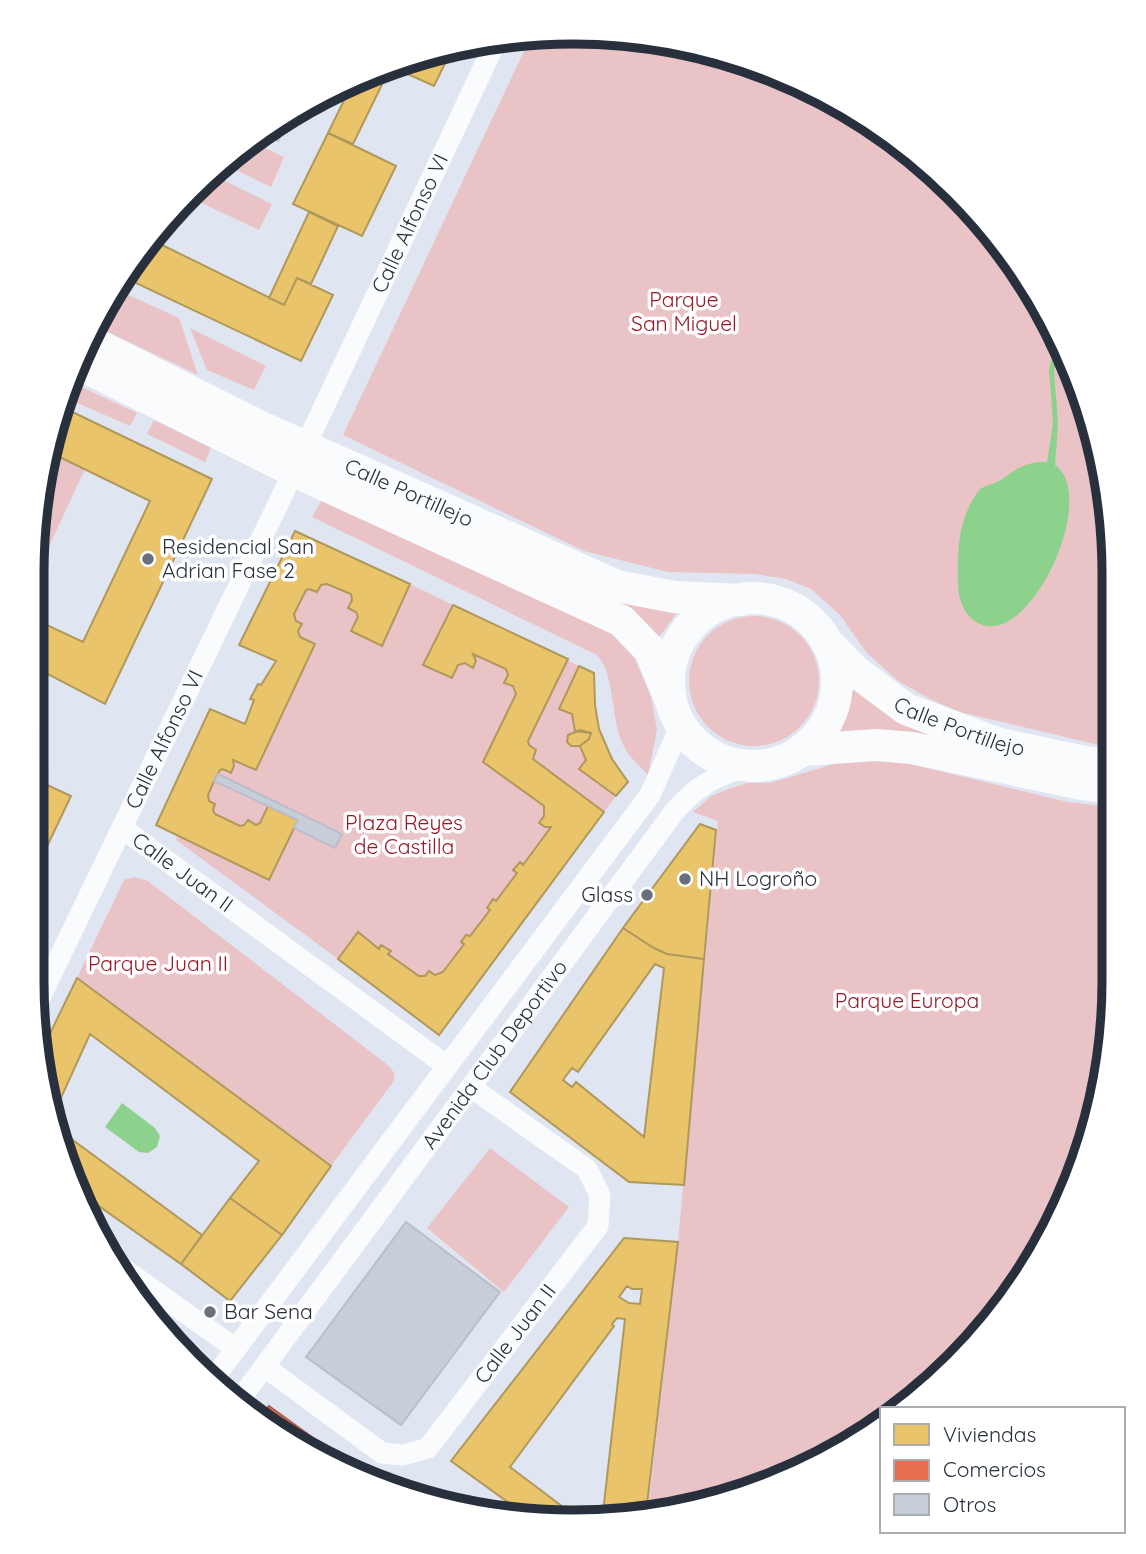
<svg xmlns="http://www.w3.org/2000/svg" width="1146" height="1554" viewBox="0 0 1146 1554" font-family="Quicksand,sans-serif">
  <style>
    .built { fill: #d3e0f8 }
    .green { fill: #eac3c6 }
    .water { fill: #8cd28c }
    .homes { fill: #e9c46a; stroke: #af985c; stroke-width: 2; fill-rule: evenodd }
    .shops { fill: #e76f51; stroke: #ae5c4b; stroke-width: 2 }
    .building { fill: #c8cdda; stroke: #bbbeca; stroke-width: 2 }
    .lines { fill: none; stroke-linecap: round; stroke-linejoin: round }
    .minor { stroke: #fafbfd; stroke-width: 21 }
    .secondary { stroke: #fafbfd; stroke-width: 32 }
    .poi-dot { fill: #68707c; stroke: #fff; stroke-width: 2.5 }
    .labels { text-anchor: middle; stroke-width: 7; stroke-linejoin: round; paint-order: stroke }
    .street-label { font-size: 21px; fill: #28303d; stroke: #fff }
    .park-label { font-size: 21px; fill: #971926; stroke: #fff }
    .poi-label { font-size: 21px; fill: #28303d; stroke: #fff; text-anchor: start }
    .rim { fill: none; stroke: #28303d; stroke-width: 9 }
  </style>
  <rect width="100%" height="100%" fill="#e0e6f1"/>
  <path class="built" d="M320 1443 370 1479 333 1466 312 1453Z"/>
  <path class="green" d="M538 33 644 36 747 60 844 104 930 166 1003 244 1073 366 1110 502 1111 743 1099 745 960 712 930 699 898 681 866 652 840 615 811 589 786 579 755 574 668 572 584 551 343 435 532 34Z
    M249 140 284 157 271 187 224 164Z
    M213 175 272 204 259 230 193 199Z
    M115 289 179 318 198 375 98 327Z
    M190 328 266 366 254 390 207 370Z
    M73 383 137 413 130 426 66 398Z
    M154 420 211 448 205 462 147 434Z
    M47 451 85 469 33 581V538Z
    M326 492 604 626 635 659 651 697 657 730 648 775C641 767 631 759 626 750 609 722 617 677 597 655L312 517Z
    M327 584 351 594 358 617 352 632 382 646 410 584 453 605 423 665 452 678 458 665 465 663 473 668V654L506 669 508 675 504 683 513 686 516 694 483 762 544 806V816L540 823 545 827H551L523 865 520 862 514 869 517 873 496 901 493 899 487 907 490 910 470 936 466 935 462 942 464 944 443 972 435 975 429 971 425 976H419L388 954 390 952 379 949 358 932 338 959 176 840 177 836 269 879 298 820 256 825 248 820 240 826 215 814 213 810 215 804 209 801 208 795 220 770 223 769 231 772 234 766 233 760 256 769 315 645 300 637 298 631 302 624 296 621 294 614 306 590 309 589 317 592 321 585Z
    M585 585 681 607 657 640Z
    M689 681a65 65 0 1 1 130 0a65 65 0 1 1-130 0Z
    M567 660 579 666 560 709 572 714 575 731 568 735 567 742 571 746H580L586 760 579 769 616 796 604 812 533 759 536 750 529 745 528 741Z
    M853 689 927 735 838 732Z
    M877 756 1068 802 1112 807 1113 1017 1086 1155 1042 1251 980 1338 905 1409H882V1423L780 1481 648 1512 678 1242 718 821 693 812 711 796 731 788 747 783H770L837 763Z
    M134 877 148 881 389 1066 395 1074 393 1082 331 1166 77 978 124 880Z
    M490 1148 569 1207 504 1292 427 1228Z"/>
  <path class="water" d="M1057 337 1060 342 1054 370 1058 424 1055 465C1102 498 1023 663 972 619 961 609 958 595 958 581 957 547 959 516 980 489 986 485 995 484 1001 480 1016 469 1027 461 1047 462L1053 423 1049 370Z
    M122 1103 155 1128 160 1136 157 1147 148 1153 139 1152 105 1127Z"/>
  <path class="homes" d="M453 47 434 86 390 66 433 50Z
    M391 66 353 144 328 133 354 80Z
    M328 133 396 166 362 236 293 204Z
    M309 212 338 226 311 284 297 278 284 305 269 298Z
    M152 240 284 305 297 278 333 295 301 361 121 276Z
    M62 407 212 479 105 704 32 666V618L83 642 150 501 47 451 50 433Z
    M295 531 410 584 382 646 351 631 358 617 356 612 348 608 352 600 351 594 327 584 321 585 317 592 309 589 306 590 294 614 296 621 302 624 298 631 300 637 315 644 256 770 233 760 234 766 231 773 223 769 220 770 214 781 208 795 209 801 215 804 213 810 215 814 240 826 244 825 248 820 256 825 260 823 268 806 298 820 269 880 156 825 210 709 245 724 254 700 250 699 258 684 261 685 276 661 239 645Z
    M453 605 568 659 528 741 529 745 536 750 533 759 604 812 439 1035 338 959 358 932 379 949 381 945 391 951 388 954 419 976H425L429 971 435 975 443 972 464 944 461 942 466 935 470 936 490 910 487 908 493 899 496 901 517 873 513 870 520 862 523 865 551 827H545L539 823 544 816V806L483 762 516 694 513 686 504 683 508 675 506 669 473 654 476 661 473 668 465 663 458 665 452 678 423 665Z
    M579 666 594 673 595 705 599 729 612 759 628 782 616 796 579 769 586 760 580 746 589 739 591 733 575 731 572 714 559 709Z
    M580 730 591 733 589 739 580 746H571L567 742 568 735Z
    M32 778 71 796 32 878Z
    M700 824 716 830 704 959 667 954 654 948 623 928Z
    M623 928 654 948 667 954 704 959 684 1185 629 1182 510 1092ZM655 964 664 968 644 1137 576 1082 572 1087 563 1080 572 1068 578 1072Z
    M77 978 331 1166 282 1235 230 1198 259 1161 90 1034 50 1122 41 1052Z
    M51 1124 202 1235 181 1264 79 1192Z
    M230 1198 282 1235 230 1301 181 1264Z
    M624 1238 678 1242 646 1513 602 1521 625 1319 617 1318 612 1324 614 1326 510 1467 579 1519 527 1516 451 1461ZM627 1286 632 1289H642L640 1304 629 1303 619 1297Z"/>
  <path class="shops" d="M269 1406 320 1443 312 1453 260 1418Z"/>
  <path class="building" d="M272 126 283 131 278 141 260 133Z
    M218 774 342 834 335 848 294 828 298 820 214 781Z
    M406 1222 500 1292 401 1425 306 1357Z"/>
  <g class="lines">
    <g class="minor">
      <path id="s1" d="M305 447 497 39"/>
      <path id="s2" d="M122 828 447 1066"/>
      <path id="s3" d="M35 1008 294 471"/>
      <path d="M110 1259 236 1349"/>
      <path id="s4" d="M265 1367 382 1453 403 1455 428 1448 598 1226 600 1195 587 1169 472 1088"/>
      <path d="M211 1382 650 795 681 725"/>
      <path id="s5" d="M238 1402 674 812C697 785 714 778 746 766"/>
    </g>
    <g class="secondary">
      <path id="s6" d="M91 342 259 426 617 586 674 597 741 600"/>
      <path d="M81 365 294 471 622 621 650 650 669 696"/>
      <circle cx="753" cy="682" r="84"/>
      <path id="s7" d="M830 645 855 671 906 709 996 743 1084 762 1112 765"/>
      <path d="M802 750 877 745 912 748 1082 784 1112 788"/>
    </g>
  </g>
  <g class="poi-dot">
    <circle cx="148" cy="559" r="7"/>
    <circle cx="685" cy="879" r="7"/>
    <circle cx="647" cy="895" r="7"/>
    <circle cx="210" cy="1312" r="7"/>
  </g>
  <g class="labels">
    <g class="street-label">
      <text dy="7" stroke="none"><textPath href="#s1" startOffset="247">Calle Alfonso VI</textPath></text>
      <text dy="7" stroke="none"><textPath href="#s6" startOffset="352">Calle Portillejo</textPath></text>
      <text dy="7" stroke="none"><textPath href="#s7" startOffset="156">Calle Portillejo</textPath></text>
      <text dy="7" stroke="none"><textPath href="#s3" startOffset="298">Calle Alfonso VI</textPath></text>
      <text dy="7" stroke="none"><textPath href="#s2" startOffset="75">Calle Juan II</textPath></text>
      <text dy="7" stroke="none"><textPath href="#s5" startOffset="432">Avenida Club Deportivo</textPath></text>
      <text dy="7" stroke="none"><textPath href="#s4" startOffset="336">Calle Juan II</textPath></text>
    </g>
    <g class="park-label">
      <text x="684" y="307">Parque<tspan x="684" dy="24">San Miguel</tspan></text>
      <text x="404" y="830">Plaza Reyes<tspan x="404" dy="24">de Castilla</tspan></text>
      <text x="158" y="971">Parque Juan II</text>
      <text x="907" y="1008">Parque Europa</text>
    </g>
    <g class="poi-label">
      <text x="162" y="554">Residencial San<tspan x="162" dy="24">Adrian Fase 2</tspan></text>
      <text x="699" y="886">NH Logroño</text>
      <text x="633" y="902" text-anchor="end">Glass</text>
      <text x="224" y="1319">Bar Sena</text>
    </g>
  </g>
  <path d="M0 0H1146V1554H0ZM573 44H573A529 529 0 0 1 1102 573V981A529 529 0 0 1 573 1510H573A529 529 0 0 1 44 981V573A529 529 0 0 1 573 44Z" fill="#fff" fill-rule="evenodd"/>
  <path class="rim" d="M573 44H573A529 529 0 0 1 1102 573V981A529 529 0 0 1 573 1510H573A529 529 0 0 1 44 981V573A529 529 0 0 1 573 44Z"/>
  <rect x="880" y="1407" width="245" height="126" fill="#ffffff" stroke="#a9acb1" stroke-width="2"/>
  <rect x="894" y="1424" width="35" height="21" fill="#e9c46a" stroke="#a9acb1" stroke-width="2"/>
  <text x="943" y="1442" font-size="21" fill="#28303d">Viviendas</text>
  <rect x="894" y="1460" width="35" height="21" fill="#e76f51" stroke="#a9acb1" stroke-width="2"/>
  <text x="943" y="1477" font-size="21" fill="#28303d">Comercios</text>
  <rect x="894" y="1494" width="35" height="21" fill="#c8cdda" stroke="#a9acb1" stroke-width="2"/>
  <text x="943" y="1512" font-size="21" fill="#28303d">Otros</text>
</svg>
